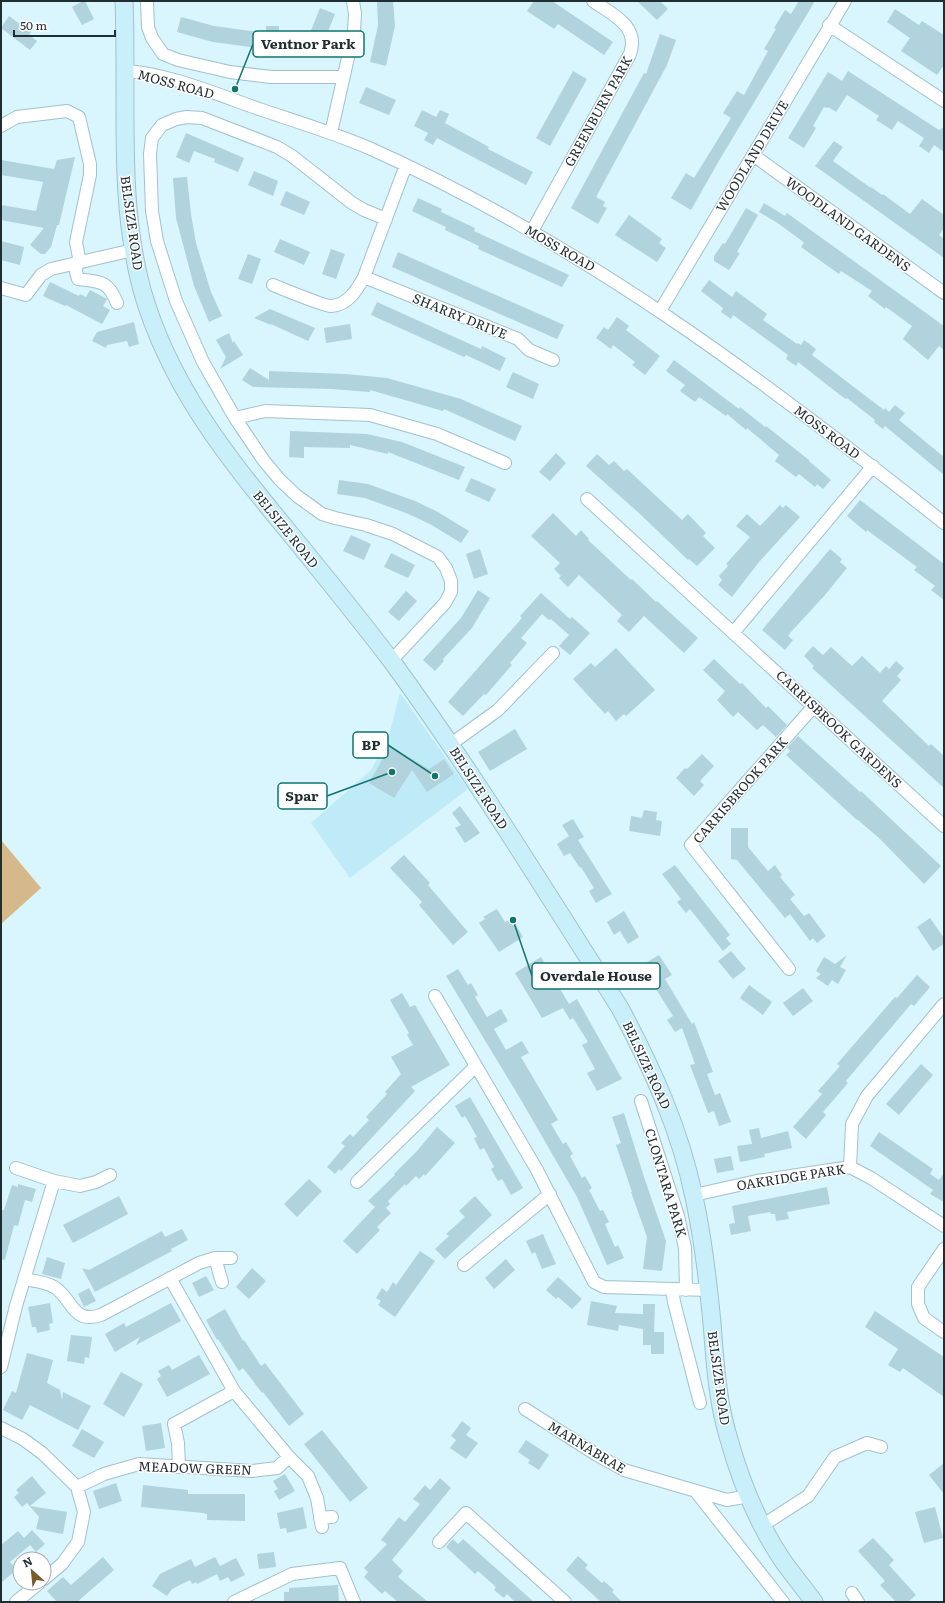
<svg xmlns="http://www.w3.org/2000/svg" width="945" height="1603" viewBox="0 0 945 1603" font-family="Literata,serif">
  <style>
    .built { fill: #bfebf8 }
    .green { fill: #d6b98a }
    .building { fill: #b1d3dd }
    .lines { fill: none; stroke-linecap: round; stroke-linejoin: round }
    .street-casing { stroke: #a1c2cc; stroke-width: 14 }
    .secondary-casing { stroke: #a1c2cc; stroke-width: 19 }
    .street { stroke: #fff; stroke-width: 12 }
    .secondary { stroke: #c9f0fa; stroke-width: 17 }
    .labels { text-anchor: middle; stroke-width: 3; stroke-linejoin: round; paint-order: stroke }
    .street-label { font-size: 13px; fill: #202d31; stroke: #fff }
    .leader { fill: none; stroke: #0f766e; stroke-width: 1.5 }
    .callout-dot { fill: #0f766e; stroke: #fff; stroke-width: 1.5 }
    .callout { fill: #fff; stroke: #0f766e; stroke-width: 1.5 }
    .callout-label { font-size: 14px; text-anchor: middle; font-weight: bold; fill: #202d31 }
  </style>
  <rect width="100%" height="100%" fill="#d9f5fd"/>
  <path class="built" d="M400 693 468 789 350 878 311 823 371 770 388 739Z"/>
  <path class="green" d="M1 840 41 888 1 924Z"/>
  <path class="building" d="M83 1H85L94 19 82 25 72 7Z
    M377 1H393L395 26 386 66 370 62 378 25Z
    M534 1H552L613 42 604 55 558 24 554 29 527 11Z
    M637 1H660L668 9 657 20Z
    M799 1H815L720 159 691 210 671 198 686 173 694 178 731 118 723 113 737 91 744 95 768 51 764 49 776 29 774 28 785 10 791 14Z
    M320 8 335 14 320 51 298 42 297 50 257 48 213 42 177 32 181 17 214 26 266 33V26H279V32L310 33Z
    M895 9 919 25 922 21 944 35V65L937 75 901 51 910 38 887 22Z
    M9 16 31 32 29 35 37 41 30 50 1 28Z
    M660 34 676 40 667 65 596 197 605 202 603 206 607 208 598 224 571 208 644 73 646 74Z
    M573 71 587 79 550 146 536 138Z
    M848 71 939 130 944 127V152L934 145 929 153 919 146 924 138 898 121 892 130 876 120 879 116 847 95 836 112 828 107 827 108 824 107 813 126 816 128 804 148 788 138 828 72 842 81Z
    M366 87 396 100 389 115 359 103Z
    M422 110 436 117 440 110 449 114 445 123 489 147 488 149 533 172 526 185 437 138 433 145 424 140 428 133 414 126Z
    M186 133 244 158 238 172 214 162 215 159 194 151 189 163 176 157Z
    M834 141 843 147 833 161 871 188V187L882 195 883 194 910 214 922 199 944 215V228L939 235 944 239V258L815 166Z
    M75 157 59 225H57L51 247 45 254H41L30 245 44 228 1 220V205L36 211 43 182 1 175V160L54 169 57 160Z
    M254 171 278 181 273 196 248 185Z
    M187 177 191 214 196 243 211 292 222 316 209 322 194 286 176 218 173 178Z
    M286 191 310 202 304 215 280 205Z
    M418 198 442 209 441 212 475 228 474 231 569 275 562 287 478 249 479 246 445 230 446 227 412 211Z
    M764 203 785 216 787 213 944 326V350L939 346 928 360 903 339 912 326 886 307 885 309 868 296 872 291 841 271 839 274 801 247 804 243 802 241 779 224 759 212Z
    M746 208 758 215 737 252 740 253 729 270 714 261V256L723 243 725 244Z
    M629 215 662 239 659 243 666 248 657 262 615 235Z
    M280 239 310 252 304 265 274 252Z
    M1 241 24 247 20 265 1 260Z
    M331 249 345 254 336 279 322 274Z
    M398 252 564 325 557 339 392 267Z
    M248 254 261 259 252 284 238 279Z
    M709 280 732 297 736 291 767 314 763 320 797 344 798 343 801 345 804 340 816 349 812 355 884 410 885 408 889 412 895 405 905 413 899 420 944 457V475L885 426 883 429 874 422 875 420 847 398 846 399 840 395 798 362 796 366 786 359 788 355 733 315 731 319 721 312 723 308 701 291Z
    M50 282 79 296 80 294 86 297 90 290 107 299 103 306 110 310 102 324 66 305 65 306 43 296Z
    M377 302 481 349 482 346 506 358 500 371 466 355 464 357 371 315Z
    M270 309 315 328 308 341 271 324V325L254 318Z
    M617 317 629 326 626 330 660 356 645 375 632 365 635 362 613 345 611 349 596 338 604 327 608 330Z
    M134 322 139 344 129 347 127 341 107 345 106 348 92 341 97 332Z
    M350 324 352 339 326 343 324 328Z
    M229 333 233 343 234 341 243 355 220 369 226 357 216 340Z
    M674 360 739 409 740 407 765 427 766 426 809 460V461L831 480 823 489 817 484 815 487 799 474 796 477 775 461 779 455 747 428 746 430 727 414 726 416 699 397 695 402 680 391 685 385 666 371Z
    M250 368 269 380V371L346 374 387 378 461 399 522 426 515 441 444 409 443 411 370 390V392L332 389 253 387 242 380Z
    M513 372 539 384 533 399 506 387Z
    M290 431 367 434 402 442 465 467 459 480 388 452V454L350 445V448L304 447V458L289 457Z
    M556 453 566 463 550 481 539 472Z
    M597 454 609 465 614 461 624 471 627 469 682 520 688 514 706 533 703 536 715 548 697 566 689 559 688 560 640 514 586 466Z
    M471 478 496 489 489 502 465 491Z
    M339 480 368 484 415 501 436 511 469 531 461 543 430 524 406 513 365 498 337 494Z
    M860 500 944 564V600L931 590 935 586 914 570 917 567 867 530 866 532 847 516Z
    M780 505 783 508 786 505 800 517 759 562 732 597 718 585 722 580 719 576 728 566 726 564 750 537 736 526 747 514 760 526Z
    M553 513 576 536 581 530 589 539 588 540 631 580 632 579 656 602 657 601 698 638 684 653 644 616 629 632 617 621 622 615 579 575 568 587 559 578 561 576 554 569 560 563 531 536Z
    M351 535 371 544 364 560 343 551Z
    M480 549 488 574 474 579 466 554Z
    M830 549 842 559 840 562 847 568 825 595 791 632 788 636 793 640 785 650 762 630Z
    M391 553 415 565 408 578 384 567Z
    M478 590 490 598 472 628 443 659 444 661 435 671 423 660 461 618Z
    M406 591 417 601 399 621 388 612Z
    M541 593 570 619 572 617 590 633 570 655 559 646 569 635 551 619 549 620 542 614 521 638 527 643 510 663 512 665 486 695 484 694 463 716 448 702 522 618 520 616Z
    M813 646 823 655 831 647 852 666 862 656 880 673 886 666 889 669 896 661 904 668 897 676 901 680 882 701 929 746 931 744 944 756V788L812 668 814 666 804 656Z
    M616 648 655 690 626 716 624 714 616 721 608 711 605 714 573 679 591 663 595 667Z
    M714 659 740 684 742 683 766 708 768 706 787 725 776 737 763 725 757 730 738 712 733 717 717 700 725 691 703 670Z
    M515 729 527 749 490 771 478 752Z
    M798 736 860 792 861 791 941 866 924 884 879 838 858 820H857L786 755 791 751 787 748Z
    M390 746 429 769 444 759 454 774 427 792 412 770 394 798 369 783Z
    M702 754 714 766 700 781 704 785 694 796 676 778 685 768 687 769Z
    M460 806 480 833 465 843 455 828 461 825 452 813Z
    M644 810 657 812 656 820 662 821 660 836 629 831 631 816 642 818Z
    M573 819 584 837 578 840 612 894 596 903 589 891 594 888 581 867 580 868 570 853 564 856 557 844 569 836 562 825Z
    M731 828H748V847L768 871 775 865 782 875 780 877 795 895 790 899 804 916 809 913 826 936 817 943 813 938 810 941 790 914 785 918 737 860 731 859Z
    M404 855 430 883 428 885 468 932 453 945 419 905 422 902 390 868Z
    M675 865 730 935 726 938 731 944 723 951 690 909 686 913 677 902 681 899 662 874Z
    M497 909 505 922 512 918 523 937 499 952 479 923 485 919 483 917Z
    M624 911 639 937 628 944 620 931 614 935 607 922Z
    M930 918 944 938V944L933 951 917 927Z
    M731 951 746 969 733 979 718 961Z
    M659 955 672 975 665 979 692 1024 694 1022 713 1072 707 1074 715 1095 720 1093 731 1122 719 1126 714 1111 708 1113 690 1065 695 1064 682 1028 675 1032 667 1020 673 1016 654 986 649 989 636 969Z
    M847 955 840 967 846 970 838 984 832 980 828 986 816 978 821 974 816 971 824 957 835 964Z
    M541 957 569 1004 577 999 622 1079 597 1091 587 1073 595 1069 582 1045 588 1042 573 1018 570 1020 563 1008 542 1018 515 973Z
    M458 969 468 985 471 983 478 995 475 997 487 1017 501 1009 508 1021 494 1029 506 1050 522 1041 529 1053 521 1057 558 1120 551 1124 563 1144 566 1142 573 1154 570 1156 582 1178 585 1176 592 1188 589 1190 600 1211 603 1210 609 1222 605 1224 615 1247 618 1245 624 1258 607 1265 577 1197 521 1100 446 976Z
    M917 975 930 987 914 1006 911 1004 846 1081 848 1083 823 1112 826 1115 806 1139 793 1127 822 1094 818 1091 840 1066 837 1064 895 997 897 998Z
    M749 985 772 1002 763 1015 740 998Z
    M803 988 813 1001 793 1016 783 1003Z
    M402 993 410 1007 415 1005 450 1065 411 1087 415 1091 341 1171 339 1169 335 1174 327 1167 345 1146 341 1143 350 1134 353 1137 369 1120 366 1117 387 1094 385 1092 401 1074 391 1057 413 1045 407 1035 409 1033 390 1000Z
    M921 1064 933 1075 899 1115 886 1104Z
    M470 1097 523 1188 511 1195 502 1179 498 1181 491 1169 494 1167 484 1148 480 1150 474 1138 477 1137 465 1116 462 1118 455 1106Z
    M624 1113 644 1177 666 1241 662 1271 643 1269 647 1237 631 1192H632L616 1145 621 1143 612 1117Z
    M437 1127 455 1143 425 1176 424 1174 419 1179 416 1176 406 1186 405 1184 388 1201 390 1204 386 1208 391 1213 377 1227 380 1230 357 1254 343 1241 375 1207 368 1201 395 1175 394 1174 417 1151Z
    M759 1128 761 1138 788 1131 792 1148 764 1154 765 1157 740 1162 737 1146 752 1144 749 1130Z
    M879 1132 933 1169 930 1174 939 1180 944 1173V1202L930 1194 933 1190 870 1146Z
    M731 1156 734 1170 717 1173 714 1159Z
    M309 1179 322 1191 297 1217 284 1204Z
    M18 1184 36 1189 32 1202 25 1200 18 1226 14 1225 5 1260 1 1259V1210H4L12 1185 18 1187Z
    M827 1187 830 1204 787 1212 789 1219 776 1221 775 1214H771L770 1212 748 1216 751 1231 731 1235 729 1224 735 1223 732 1206Z
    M119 1196 128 1214 73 1243 63 1225Z
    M475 1196 492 1215 445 1259 435 1249 449 1236 446 1234 465 1217 459 1211Z
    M182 1229 188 1240 171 1249 172 1251 95 1292 82 1268 89 1270 162 1231 165 1237Z
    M543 1234 556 1264 542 1269 535 1252 532 1254 526 1241Z
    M420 1251 435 1261 395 1317 378 1305 381 1301 376 1298 382 1288 387 1292 393 1282 396 1285Z
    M47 1257 65 1263 61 1279 42 1274Z
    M506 1259 515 1270 494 1289 485 1278Z
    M252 1268 266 1281 249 1299 236 1287Z
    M206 1276 214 1290 199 1297 192 1283Z
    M558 1277 582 1299 572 1309 558 1297 556 1299 546 1290Z
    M89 1288 96 1301 84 1307 78 1294Z
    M591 1301 617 1306 615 1313 643 1314V1304H655L654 1332H664V1354H651V1345H643V1329L619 1325 618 1331 587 1325Z
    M50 1303 53 1323 49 1324 50 1330 37 1333 36 1327H32L28 1307Z
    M171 1303 181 1321 136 1345 140 1337 115 1352 105 1334 124 1323 126 1327Z
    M225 1309 243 1341 244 1340 261 1366 265 1363 304 1414 289 1426 263 1392 262 1393 243 1368 239 1371 218 1339 217 1340 206 1320Z
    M875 1311 944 1357V1397L903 1368 900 1372 888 1365 898 1349 865 1327Z
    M71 1335 92 1337 89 1358 85 1357 84 1364 67 1361Z
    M27 1353 53 1360 47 1383 60 1390 62 1400 63 1392 91 1406 78 1430 30 1405 22 1420 3 1410 12 1391 16 1393Z
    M199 1355 210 1374 167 1397 157 1379 161 1376 158 1371 169 1365 172 1370Z
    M121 1372 143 1384 124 1417 103 1404Z
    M462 1421 471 1428 466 1435 478 1443 466 1459 450 1448 456 1440 451 1436Z
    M161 1423 165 1448 146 1451 142 1426Z
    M82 1429 104 1442 94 1458 72 1446Z
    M322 1430 368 1488 350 1502 304 1444Z
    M526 1440 549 1455 539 1470 528 1463 530 1460 518 1452Z
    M944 1463V1494L929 1475Z
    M285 1474 295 1491 279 1500 274 1491 278 1489 273 1481Z
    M32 1476 46 1493 30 1506 67 1512 63 1534 36 1529 39 1517 27 1503 22 1507 14 1497 19 1493 16 1490Z
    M440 1478 451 1488 392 1560 403 1571 398 1577 428 1602H398L385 1591 382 1594 364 1577 368 1572 364 1568 387 1544 381 1540 399 1517 405 1522 420 1504 413 1499 425 1485 430 1490Z
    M116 1483 122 1501 99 1509 93 1491Z
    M143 1485 188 1490V1494H245V1521L207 1520V1514L203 1513 141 1507Z
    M303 1507 307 1528 287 1533 286 1528 280 1529 277 1513Z
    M935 1507 943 1538 924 1543 915 1512Z
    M32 1530 45 1544 36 1552 24 1538Z
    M18 1531 30 1545 10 1562 17 1569 1 1583V1545Z
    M873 1538 894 1560 889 1565 916 1595 908 1602H896L880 1585 885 1581 858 1551Z
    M453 1539 458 1544 463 1539 534 1602H515L507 1594 504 1598 494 1590 496 1587 478 1571 475 1574 446 1547Z
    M274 1552 276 1567 259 1569 257 1554Z
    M578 1556 588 1565 585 1568 602 1583 604 1581 614 1590 612 1592 622 1602H601L566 1570Z
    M103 1557 114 1570 77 1602H57L47 1591 63 1577 71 1585Z
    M215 1557 220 1566 236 1558 245 1575 231 1582 228 1577 220 1581 217 1574 197 1584 196 1582 192 1584 190 1580 172 1589 167 1596 152 1586 160 1574 191 1559 195 1567Z
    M338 1585 339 1602H284V1592H289V1588Z"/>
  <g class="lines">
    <defs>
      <path id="street" d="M147 1 148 27 152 38 163 54 178 60 230 72 271 77H343
        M829 25 944 101
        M125 71C168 73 221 96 262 110 298 122 334 133 369 148 580 242 764 380 944 523
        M1 126 17 117 67 111 79 117 90 164V175L76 242 80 263
        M331 133 354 31 355 14 353 1
        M753 155 944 293
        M386 219 364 210 352 203 292 156 277 147 202 118 187 117 176 119 162 125 152 138 150 154 152 211 157 241 176 301 203 362 235 418 264 461 280 480 297 496 322 514 335 518 366 525 393 534 438 557 446 568 451 581V592L445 603 391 661
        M532 231 630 54C640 26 612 14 593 1
        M74 264 78 279C100 282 108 280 117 303
        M364 277 518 339 529 350 553 360
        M273 285C283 289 324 306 331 306 348 305 357 290 364 277L406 165
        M1 288 26 295 41 275 51 269 133 250
        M660 311 845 1
        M235 418 265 411 370 415 437 434 505 463
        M587 499 944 826
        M733 633 873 466
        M451 744 498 710 553 653
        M789 969 691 845 814 706
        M435 996 537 1170 594 1282 604 1287 709 1290
        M641 1101 678 1216 685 1248 686 1290
        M850 1167 852 1124 867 1096 944 1004
        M16 1168 54 1181 80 1186 96 1182 110 1175
        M357 1182 476 1066
        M694 1195 757 1181 850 1167 871 1178 944 1226
        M944 1249 918 1287V1304L924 1318 944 1332
        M215 1258 222 1282
        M464 1265 550 1194
        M170 1278 234 1391 289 1457 308 1476 317 1498 322 1527
        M24 1279C33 1281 46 1282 54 1287 72 1297 72 1325 101 1315L199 1263 215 1258H231
        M672 1289 674 1302 700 1403
        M1 1367 16 1306 54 1181
        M525 1409 597 1455 624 1470 727 1500 749 1496
        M1 1428 23 1439 42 1453 77 1487 84 1512 78 1542 62 1564 44 1579
        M179 1467 178 1443 174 1424 234 1391
        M77 1487 104 1474 139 1464 252 1471 277 1468 289 1457
        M697 1493 783 1602
        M320 1518 332 1517
        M763 1525 808 1496 835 1457 867 1443 881 1447
        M439 1542 466 1513 565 1602
        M852 1593 858 1602
        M16 1602 39 1583
        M234 1602 292 1574 340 1568 354 1602"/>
      <path id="secondary" d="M124 1C125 26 125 51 125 76 125 149 123 219 142 290 169 385 227 457 288 531 324 575 359 618 393 663 474 774 546 892 620 1008 652 1068 680 1129 694 1197 703 1238 708 1281 712 1323 715 1361 717 1399 728 1436 740 1480 758 1524 783 1561 793 1575 804 1588 814 1602"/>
    </defs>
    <use href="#street" class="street-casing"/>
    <use href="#secondary" class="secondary-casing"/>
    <use href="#street" class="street"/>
    <use href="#secondary" class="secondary"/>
  </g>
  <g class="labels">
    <g class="street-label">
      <text transform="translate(176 84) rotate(15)" y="5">MOSS ROAD</text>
      <text transform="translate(598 111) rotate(-61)" y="5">GREENBURN PARK</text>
      <text transform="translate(752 156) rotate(-59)" y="5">WOODLAND DRIVE</text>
      <text transform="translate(132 223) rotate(82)" y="5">BELSIZE ROAD</text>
      <text transform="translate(848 224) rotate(36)" y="5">WOODLAND GARDENS</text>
      <text transform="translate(560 248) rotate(30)" y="5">MOSS ROAD</text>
      <text transform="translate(460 316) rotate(22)" y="5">SHARRY DRIVE</text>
      <text transform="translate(827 432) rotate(37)" y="5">MOSS ROAD</text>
      <text transform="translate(286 529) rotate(51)" y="5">BELSIZE ROAD</text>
      <text transform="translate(839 729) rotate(43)" y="5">CARRISBROOK GARDENS</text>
      <text transform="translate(479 788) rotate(57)" y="5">BELSIZE ROAD</text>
      <text transform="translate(740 790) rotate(-49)" y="5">CARRISBROOK PARK</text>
      <text transform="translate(647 1065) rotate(65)" y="5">BELSIZE ROAD</text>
      <text transform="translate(791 1177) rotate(-9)" y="5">OAKRIDGE PARK</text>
      <text transform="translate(666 1183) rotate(73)" y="5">CLONTARA PARK</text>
      <text transform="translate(719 1378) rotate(82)" y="5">BELSIZE ROAD</text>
      <text transform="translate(587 1447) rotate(31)" y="5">MARNABRAE</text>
      <text transform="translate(195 1468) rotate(2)" y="5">MEADOW GREEN</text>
    </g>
  </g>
  <path class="leader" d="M235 89L253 44M435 776L388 745M392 772L327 796M513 920L532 976"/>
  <g class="callout-dot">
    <circle cx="235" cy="89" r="4"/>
    <circle cx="435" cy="776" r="4"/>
    <circle cx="392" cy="772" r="4"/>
    <circle cx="513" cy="920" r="4"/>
  </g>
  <g class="callout">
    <rect x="253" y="31" width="111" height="26" rx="4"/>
    <rect x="353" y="732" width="35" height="26" rx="4"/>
    <rect x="278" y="783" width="49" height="26" rx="4"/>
    <rect x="532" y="963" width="128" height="26" rx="4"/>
  </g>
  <g class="callout-label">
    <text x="308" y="49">Ventnor Park</text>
    <text x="371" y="750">BP</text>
    <text x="302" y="801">Spar</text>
    <text x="596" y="981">Overdale House</text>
  </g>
  <rect width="945" height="1603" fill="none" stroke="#202d31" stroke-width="4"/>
  <g transform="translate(32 1571) rotate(333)"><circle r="19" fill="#ffffff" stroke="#a6abad"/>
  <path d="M0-3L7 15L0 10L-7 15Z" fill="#775c2e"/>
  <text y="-6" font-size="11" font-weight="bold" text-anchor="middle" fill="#202d31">N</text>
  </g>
  <path d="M14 30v6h101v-6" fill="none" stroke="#202d31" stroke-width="2"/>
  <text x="20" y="30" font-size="12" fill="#202d31" stroke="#ffffff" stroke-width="3" paint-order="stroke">50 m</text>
</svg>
